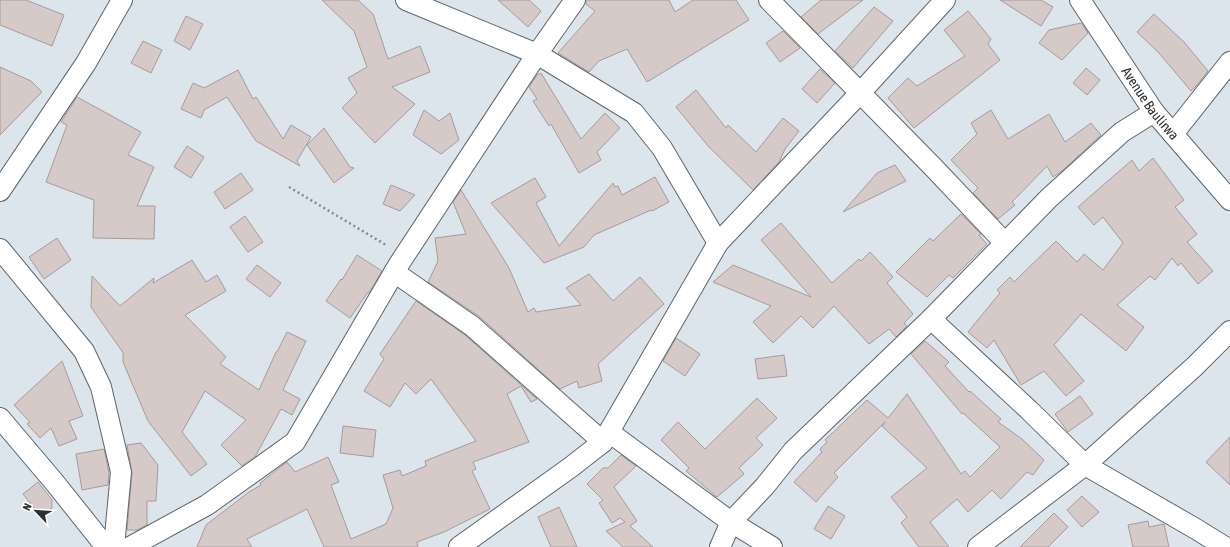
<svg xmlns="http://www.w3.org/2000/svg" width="1230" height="547" viewBox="0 0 1230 547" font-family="'Asap Condensed',sans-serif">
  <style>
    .building { fill: #d6cac9; stroke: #a69a9a }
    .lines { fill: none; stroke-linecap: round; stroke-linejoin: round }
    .street-casing { stroke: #5e656c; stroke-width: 22 }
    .path { stroke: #83898e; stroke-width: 2.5; stroke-dasharray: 2 3; stroke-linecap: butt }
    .street { stroke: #fff; stroke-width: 20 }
    .labels { text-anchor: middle; stroke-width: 3; stroke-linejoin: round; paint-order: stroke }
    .street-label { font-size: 14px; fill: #2e3134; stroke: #fff }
  </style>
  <rect width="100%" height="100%" fill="#dde5ec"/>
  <path class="building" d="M0 0H26L64 15 52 46 0 25Z
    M322 0H358L373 14 388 59 420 46 430 72 392 87 415 104 375 143 342 108 357 93 348 78 367 67 354 31Z
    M498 0H529L541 11 528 27Z
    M586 0H669L675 12 693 0H736L749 20 647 82 627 49 599 61 589 72 558 53 595 11 586 4Z
    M821 0H863L818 34 801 17Z
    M1000 0H1041L1053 7 1041 26Z
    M874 7 893 21 853 68 835 51Z
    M968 11 991 39 988 44 1000 60 914 128 888 98 908 78 917 86 965 56 944 30Z
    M1154 14 1184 42 1208 71 1196 86 1191 91 1159 53 1137 32Z
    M186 16 203 24 190 50 174 41Z
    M1081 23 1088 33 1062 60 1039 43 1049 30Z
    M783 31 800 48 780 62 766 43Z
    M143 41 162 50 151 73 131 63Z
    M0 67 31 81 42 92 0 135Z
    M1086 68 1100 80 1087 95 1073 83Z
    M820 69 835 83 817 103 802 89Z
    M238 70 253 99 256 97 283 139 291 125 311 137 297 161 300 166 256 141 227 97 204 110 201 118 181 109 193 83 204 88Z
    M541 73 581 139 605 113 620 128 597 152 601 160 579 173 551 124 549 126 533 101 537 99 529 87 537 75Z
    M696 90 726 128 728 125 756 152 783 118 799 131 785 149 779 162 753 190 709 147 676 107Z
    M77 97 141 132 128 155 154 167 137 206H155L154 239 93 238 94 200 46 182 67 125 61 122Z
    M424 110 439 121 450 113 459 140 441 154 413 135Z
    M991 110 1008 139 1049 114 1065 142 1091 123 1101 135 1062 171 1053 177 1047 166 1012 202 1015 205 998 219 973 193 978 188 951 160 977 134 971 123Z
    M324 128 350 167 354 168 334 183 307 145Z
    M187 146 204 157 191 178 174 167Z
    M1153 158 1184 200 1175 207 1197 234 1187 242 1213 271 1198 284 1181 263 1178 266 1172 258 1155 280 1150 276 1117 305 1144 327 1126 351 1081 314 1054 345 1084 381 1066 396 1044 371 1021 385 994 340 987 348 968 332 1000 293 997 290 1010 277 1014 282 1056 241 1077 262 1084 254 1103 270 1123 243 1103 217 1094 225 1078 207 1132 160 1139 171Z
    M895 165 906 181 843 212 877 173Z
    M241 173 253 190 225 209 214 192Z
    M655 177 669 202 652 211 651 210 594 235 584 247 544 263 491 203 535 178 546 197 536 203 559 246 613 183 615 187 618 186 622 195Z
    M391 185 415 195 400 211 383 204Z
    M461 190 509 268 528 312 534 308 536 312 581 305 566 288 589 274 613 301 640 277 664 304 598 364 602 381 579 388 577 381 560 389 480 317 428 282 438 261 435 238 466 234 453 202Z
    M961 214 981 234 979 235 987 244 953 278 949 275 927 297 896 272 930 238 933 241Z
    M245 216 263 242 248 252 230 227Z
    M781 223 832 283 859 259 861 261 870 252 893 277 887 283 913 314 904 323 907 326 896 337 889 329 869 344 834 306 813 328 801 316 773 343 753 322 771 306 713 282 733 265 811 297 761 240Z
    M57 238 71 260 44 279 29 257Z
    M357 255 382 271 369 293 368 292 350 318 326 301 341 279 342 280Z
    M192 260 206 282 217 275 226 291 185 315 226 357 220 364 259 390 276 352H277L287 332 306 341 283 390 300 399 292 415 281 409 255 457 242 466 221 445 246 420 205 391 182 432 207 464 191 476 148 421 123 362V354H124L91 307 92 276 120 306 154 278 153 283Z
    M257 265 281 283 270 297 246 279Z
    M416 301 465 335 537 399 531 402 521 386 507 394 529 442 473 462 476 469 472 471 490 509 444 532 417 542 418 547H324L307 509 247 539 252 547H197L206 525 249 492 261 485 260 483 287 462 295 472 328 457 339 482 331 485 351 539 386 524 393 508 383 475 400 470 402 476 426 466 425 461 476 441 431 379 416 394 405 383 390 407 364 391 384 359 380 354Z
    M676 338 700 354 685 376 663 361Z
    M925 341 949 362 945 366 969 392 970 391 1001 419 998 422 1022 439 1044 460 1033 475 1027 472 1001 499 992 490 968 512 957 499 930 522 949 547H919L901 523 907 517 891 497 927 468 882 426 885 422 834 473 838 477 816 502 794 482 822 452 820 449 827 442 825 440 867 400 888 418 907 394 961 474 965 471 970 477 1000 447 963 413 962 414 911 354Z
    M784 355 787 376 758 379 755 359Z
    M62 361 83 416 69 421 77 439 59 446 51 428 40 438 27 424 30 422 14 405Z
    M1080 396 1093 414 1068 432 1055 414Z
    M757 398 777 418 756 438 763 445 739 468 744 474 717 497 686 471 689 468 661 440 678 422 705 449Z
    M343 426 376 430 373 457 340 453Z
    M1230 437V485L1206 462Z
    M141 443 158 465 156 501H147V525L137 530H127L132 473 127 445Z
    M104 449 109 473 108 485 82 490 76 454Z
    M621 455 636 466 614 487 637 521 630 526 653 547H623L606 531 625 522 620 518 612 523 599 503 603 500 587 484 603 468H608Z
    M38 482 52 500V508L41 517 23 494Z
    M1082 496 1099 512 1082 527 1067 510Z
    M828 506 845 516 831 539 814 529Z
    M559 507 571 533 577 547H551L538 517Z
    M1054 513 1068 527 1048 547H1020Z
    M1148 521 1149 527 1164 524 1169 547H1133L1128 525Z"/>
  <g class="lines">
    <defs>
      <g id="street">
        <path d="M406 0 537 54 634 113 662 148 718 243"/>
        <path d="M769 0 933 167 1005 243"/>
        <path id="s1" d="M1080 0 1154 112 1230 200"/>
        <path d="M1173 134 1230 62"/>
        <path d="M0 191 86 63 122 0"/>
        <path d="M0 249 84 351 101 387 121 472 114 547"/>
        <path d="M394 272 472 326 603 442"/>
        <path d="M931 319 1029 410 1085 465 1196 529 1225 547"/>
        <path d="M0 418 55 483 106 547"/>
        <path d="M609 432 731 522 772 547"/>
        <path d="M130 547 207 505 295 442 399 264 537 54 575 0"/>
        <path d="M459 547 571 467 603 442 718 243 860 93 945 0"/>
        <path d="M720 547 731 522 765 486 793 451 931 319 1049 198 1122 132 1154 112"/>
        <path d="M978 547 1085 465 1194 367 1230 331"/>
      </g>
    </defs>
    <use href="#street" class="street-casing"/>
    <path class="path" d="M289 187 386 245"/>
    <use href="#street" class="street"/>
  </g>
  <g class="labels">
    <g class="street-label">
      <text dy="5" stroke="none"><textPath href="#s1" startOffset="125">Avenue Baulirwa</textPath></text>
    </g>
  </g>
  <g transform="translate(36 511) rotate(295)" stroke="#ffffff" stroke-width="3" paint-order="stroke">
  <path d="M0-3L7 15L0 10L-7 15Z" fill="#2e3134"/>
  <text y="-6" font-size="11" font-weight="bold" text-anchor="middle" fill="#2e3134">N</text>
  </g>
</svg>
